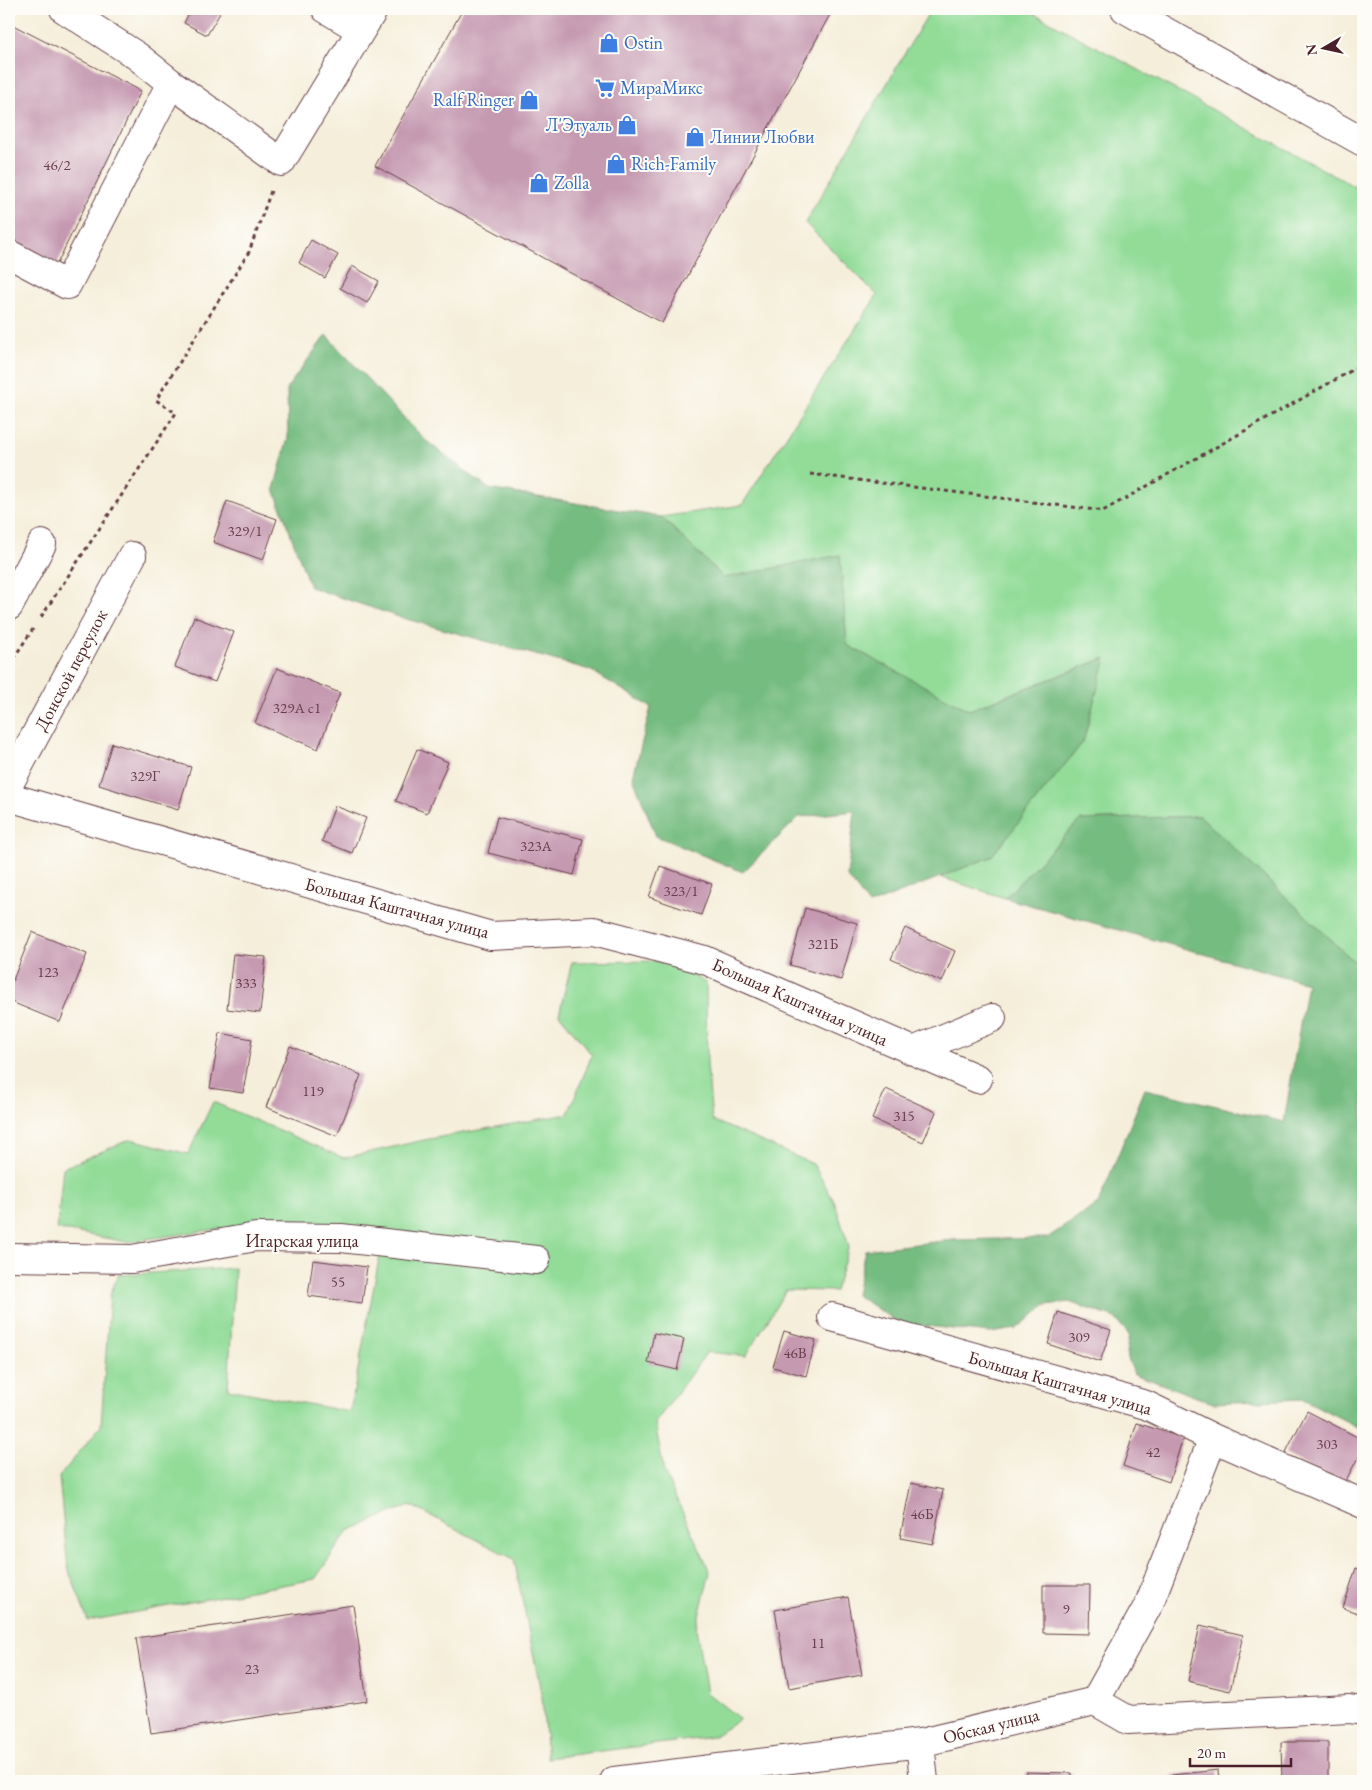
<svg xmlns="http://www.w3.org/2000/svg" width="1372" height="1790" viewBox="0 0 1372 1790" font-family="'EB Garamond',serif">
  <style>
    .green { fill: #92dc98; stroke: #6e7e62 }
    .forest { fill: #75bc80; stroke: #606e56 }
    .building { fill: #c599b0 }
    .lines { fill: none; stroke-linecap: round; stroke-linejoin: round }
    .minor-casing { stroke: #643e45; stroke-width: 30 }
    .path { stroke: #643e45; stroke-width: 3; stroke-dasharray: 4 4; stroke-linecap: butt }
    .minor { stroke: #fff; stroke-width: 28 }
    .labels { text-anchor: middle; stroke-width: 4; stroke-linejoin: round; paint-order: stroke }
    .number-label { font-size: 15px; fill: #693e4c }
    .shop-label { font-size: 18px; fill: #366cbe; stroke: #fdfcf7; text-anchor: start }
    .street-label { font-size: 18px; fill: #4a1f2b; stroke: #fdfcf7 }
  </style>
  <rect width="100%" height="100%" fill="#fdfcf7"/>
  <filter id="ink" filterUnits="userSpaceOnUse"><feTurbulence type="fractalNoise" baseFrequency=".02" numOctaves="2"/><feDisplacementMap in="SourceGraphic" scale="10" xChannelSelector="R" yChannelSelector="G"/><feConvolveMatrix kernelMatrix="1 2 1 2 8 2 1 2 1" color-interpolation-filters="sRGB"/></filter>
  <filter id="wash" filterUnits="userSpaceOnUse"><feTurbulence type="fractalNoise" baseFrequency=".0096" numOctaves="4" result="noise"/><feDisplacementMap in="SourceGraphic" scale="20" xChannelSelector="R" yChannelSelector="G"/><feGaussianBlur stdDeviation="1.12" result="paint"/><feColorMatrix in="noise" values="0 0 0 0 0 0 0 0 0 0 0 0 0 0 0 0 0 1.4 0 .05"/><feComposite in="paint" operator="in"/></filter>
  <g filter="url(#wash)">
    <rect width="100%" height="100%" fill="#f5eeda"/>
    <path class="green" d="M931 9H1026L1363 191V970L1200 816 1080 820 1005 898 940 877 991 857 1083 742 1105 658 969 710 847 645 840 555 724 578 661 517 742 505 877 295 805 223Z
      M665 961 706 983 707 1063 712 1120 813 1164 834 1201 849 1246 835 1291 786 1290 746 1356 707 1352 655 1423 664 1472 710 1572 696 1628 707 1693 740 1719 713 1737 547 1758 542 1697 514 1559 410 1505 348 1531 315 1579 88 1621 68 1568 59 1477 101 1426 110 1295 118 1275 235 1268 228 1389 350 1412 380 1254V1233L246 1225 127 1242 57 1229 63 1168 131 1139 188 1154 213 1102 344 1158 424 1140 568 1114 592 1055 559 1014 572 962Z"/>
    <path class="forest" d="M326 335 425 440 489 489 661 517 724 578 840 555 847 645 969 710 1106 658 1083 742 991 857 869 905 847 876 855 811 799 817 743 872 656 836 633 777 651 707 590 670 399 617 310 587 274 489 288 438 287 388Z
      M1200 816 1363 970V1430L1303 1399 1213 1403 1134 1374 1126 1353 1129 1335 1115 1318 1069 1302 1046 1305 1016 1329 990 1333 899 1323 856 1295 865 1250 952 1240 1047 1238 1098 1204 1145 1089 1284 1122 1307 983 1005 898 1080 820Z"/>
    <g id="blocks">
      <path class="building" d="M191 9H213L220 13 207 35 184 23Z
        M463 9H833L662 323 375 166Z
        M9 23 141 91 57 264 9 238Z
        M311 240 338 255 325 278 299 263Z
        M352 266 379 281 367 303 340 288Z
        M227 501 277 519 263 560 213 542Z
        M194 617 234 632 215 682 175 667Z
        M277 668 340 693 318 749 255 723Z
        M112 743 191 767 178 810 99 785Z
        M417 749 448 762 427 813 396 801Z
        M335 806 366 818 352 853 322 841Z
        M497 817 583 839 574 875 488 853Z
        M660 866 712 884 701 915 649 897Z
        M805 908 857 923 841 980 790 965Z
        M905 928 955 951 942 982 891 959Z
        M32 932 87 954 60 1022 9 1001V990Z
        M233 954 266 957 260 1013 227 1009Z
        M220 1033 252 1039 243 1093 210 1088Z
        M290 1046 361 1075 337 1136 266 1107Z
        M886 1089 936 1112 923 1142 872 1119Z
        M313 1260 367 1267 362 1303 308 1296Z
        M1058 1312 1111 1330 1100 1362 1048 1344Z
        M784 1331 816 1340 806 1376 773 1367Z
        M654 1333 684 1339 677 1370 648 1363Z
        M1307 1411 1363 1440V1448L1344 1484 1285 1454Z
        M1137 1423 1183 1438 1169 1482 1123 1466Z
        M911 1483 943 1490 933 1544 900 1538Z
        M1356 1568 1363 1571V1615L1343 1608Z
        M1043 1585H1090L1089 1634 1043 1633Z
        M848 1597 862 1675 789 1688 775 1610Z
        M353 1605 367 1701 151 1733 136 1638Z
        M1200 1625 1243 1635 1230 1691 1188 1681Z
        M1281 1742H1328V1781H1282Z
        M1218 1770 1219 1781H1173L1172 1775Z
        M1026 1772 1072 1773V1781H1026Z"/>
    </g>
  </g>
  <g filter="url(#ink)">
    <use href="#blocks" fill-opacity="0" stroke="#643e45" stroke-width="1"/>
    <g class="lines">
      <defs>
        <path id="minor" d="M64 9 137 56 171 83 281 162 374 9
          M326 9 361 30
          M1125 9 1363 142
          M9 254 67 285 171 83
          M9 606 42 544
          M9 784 132 556
          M9 797 491 936 594 931 705 960 978 1079
          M913 1051 992 1018
          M9 1257 132 1259 256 1237 341 1238 536 1260
          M832 1317 1146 1405 1213 1438 1363 1504
          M1095 1701 1149 1604 1213 1438
          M920 1743 924 1781
          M614 1781 920 1743 1095 1701 1128 1720 1349 1709 1363 1711"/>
      </defs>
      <use href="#minor" class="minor-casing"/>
      <path class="path" d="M810 474 1103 511 1363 364
        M41 617 176 413 156 400 249 252 271 191
        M9 665 33 629"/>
      <use href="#minor" class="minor"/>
    </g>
  </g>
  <defs>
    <symbol id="shop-bare" viewBox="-9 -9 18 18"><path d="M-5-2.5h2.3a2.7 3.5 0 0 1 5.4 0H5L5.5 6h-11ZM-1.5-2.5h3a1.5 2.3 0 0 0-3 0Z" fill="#3f7fe0" stroke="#fdfcf7" stroke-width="2.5" paint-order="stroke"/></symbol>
    <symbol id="supermarket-bare" viewBox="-9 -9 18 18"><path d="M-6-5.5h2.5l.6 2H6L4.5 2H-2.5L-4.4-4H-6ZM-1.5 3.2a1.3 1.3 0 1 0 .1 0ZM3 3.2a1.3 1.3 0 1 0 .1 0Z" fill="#3f7fe0" stroke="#fdfcf7" stroke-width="2.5" paint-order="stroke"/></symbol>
  </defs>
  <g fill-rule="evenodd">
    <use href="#shop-bare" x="595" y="29" width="28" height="28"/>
    <use href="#supermarket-bare" x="591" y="74" width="28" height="28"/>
    <use href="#shop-bare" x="515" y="86" width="28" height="28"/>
    <use href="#shop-bare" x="613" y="111" width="28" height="28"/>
    <use href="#shop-bare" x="681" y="123" width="28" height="28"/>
    <use href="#shop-bare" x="602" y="150" width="28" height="28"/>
    <use href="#shop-bare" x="525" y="169" width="28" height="28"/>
  </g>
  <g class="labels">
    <g class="number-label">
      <text x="57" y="170">46/2</text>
      <text x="245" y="536">329/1</text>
      <text x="297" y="713">329А с1</text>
      <text x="145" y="781">329Г</text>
      <text x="536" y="851">323А</text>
      <text x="681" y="896">323/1</text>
      <text x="823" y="949">321Б</text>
      <text x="48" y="977">123</text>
      <text x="246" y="988">333</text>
      <text x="313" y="1096">119</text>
      <text x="904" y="1121">315</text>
      <text x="338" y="1287">55</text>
      <text x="1079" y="1342">309</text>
      <text x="795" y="1358">46В</text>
      <text x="1327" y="1449">303</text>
      <text x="1153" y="1457">42</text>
      <text x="922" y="1519">46Б</text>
      <text x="1066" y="1614">9</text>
      <text x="818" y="1648">11</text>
      <text x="252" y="1674">23</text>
    </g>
    <g class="shop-label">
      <text x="624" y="49">Ostin</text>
      <text x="620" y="94">МираМикс</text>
      <text x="514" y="106" text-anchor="end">Ralf Ringer</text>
      <text x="612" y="131" text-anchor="end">Л'Этуаль</text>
      <text x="710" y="143">Линии Любви</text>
      <text x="631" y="170">Rich-Family</text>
      <text x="554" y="189">Zolla</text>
    </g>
    <g class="street-label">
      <text transform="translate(71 670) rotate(-62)" y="6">Донской переулок</text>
      <text transform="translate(397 908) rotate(15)" y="6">Большая Каштачная улица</text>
      <text transform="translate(800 1002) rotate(24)" y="6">Большая Каштачная улица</text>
      <text x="302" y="1247">Игарская улица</text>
      <text transform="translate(1060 1383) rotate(16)" y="6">Большая Каштачная улица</text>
      <text transform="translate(991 1726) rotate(-14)" y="6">Обская улица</text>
    </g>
  </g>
  <rect width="1372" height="1790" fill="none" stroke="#fdfcf7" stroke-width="30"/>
  <g transform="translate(1324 48) rotate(261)" stroke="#fdfcf7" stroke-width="4" paint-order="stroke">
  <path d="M0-4L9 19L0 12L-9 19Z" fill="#4a1f2b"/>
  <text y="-8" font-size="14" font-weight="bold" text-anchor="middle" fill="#4a1f2b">N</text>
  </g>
  <path d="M1190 1758v8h101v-8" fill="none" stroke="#4a1f2b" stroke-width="2.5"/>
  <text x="1197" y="1758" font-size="15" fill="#4a1f2b" stroke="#fdfcf7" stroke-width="4" paint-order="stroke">20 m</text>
</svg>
